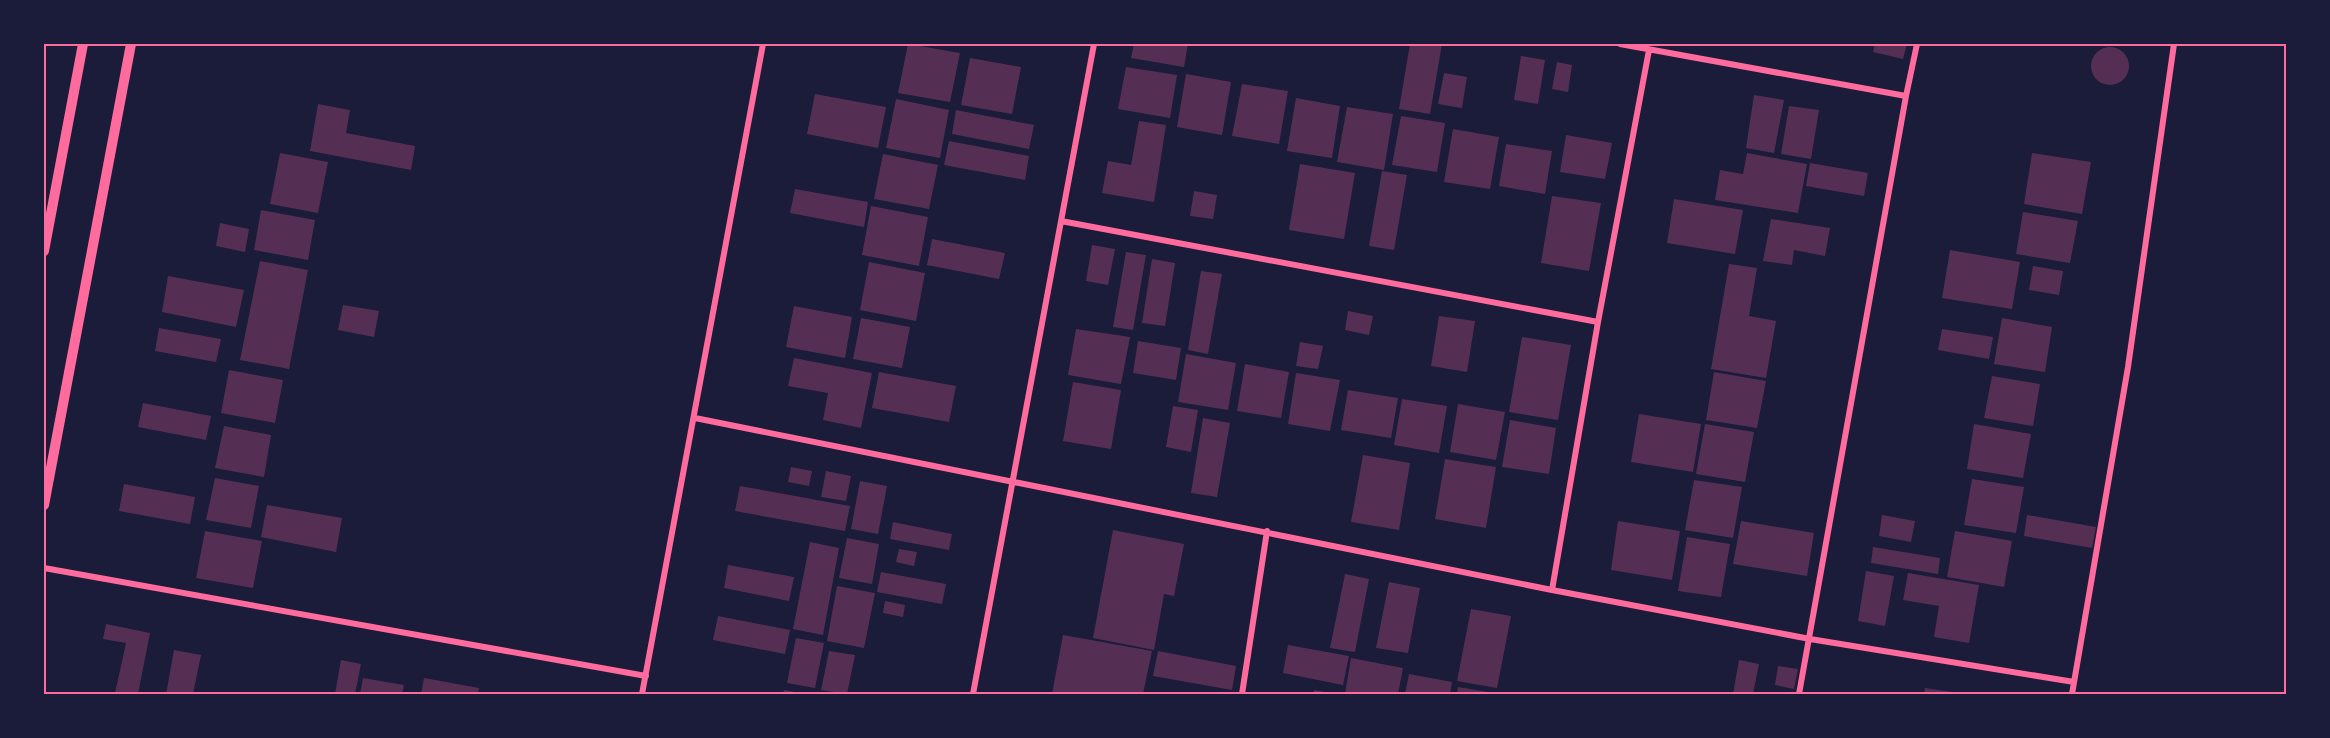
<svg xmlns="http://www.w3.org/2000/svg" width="2330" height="738" viewBox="0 0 2330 738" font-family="Lora,serif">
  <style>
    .building { fill: #542f53 }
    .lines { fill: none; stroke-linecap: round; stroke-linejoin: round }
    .minor { stroke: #ff6b9d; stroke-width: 6 }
    .tertiary { stroke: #ff6b9d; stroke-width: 10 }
    .neatline { fill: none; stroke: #ff6b9d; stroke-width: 2 }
  </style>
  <rect width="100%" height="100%" fill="#1b1b3a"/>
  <path class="building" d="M908 44 960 53 950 102 898 93Z
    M1134 44H1188L1184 67 1131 58Z
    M1410 44H1442L1430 114 1399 109Z
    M1875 44H1907L1903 59 1873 52Z
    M2091 66a19 19 0 1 1 38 0a19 19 0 1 1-38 0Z
    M1521 56 1545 60 1538 104 1514 100Z
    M970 58 1021 67 1012 114 961 105Z
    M1557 62 1572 65 1568 92 1552 89Z
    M1126 67 1177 75 1170 118 1118 109Z
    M1444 73 1467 77 1462 108 1438 104Z
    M1186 74 1231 82 1222 135 1177 127Z
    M1242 84 1288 91 1279 144 1232 136Z
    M815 94 886 107 878 148 807 134Z
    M1754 95 1784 100 1774 153 1746 148Z
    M1296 98 1340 106 1332 158 1287 151Z
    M896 99 949 110 940 158 886 148Z
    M318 104 350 110 346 133 415 146 411 170 310 151Z
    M1789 106 1819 110 1811 159 1781 154Z
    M1347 107 1393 114 1384 170 1337 162Z
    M956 110 1034 125 1029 149 952 134Z
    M1401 116 1445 123 1437 172 1392 165Z
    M1139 121 1166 125 1154 202 1102 193 1108 161 1131 165Z
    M1453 129 1499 137 1490 189 1444 182Z
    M1566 135 1612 143 1605 179 1560 172Z
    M949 141 1029 156 1025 180 944 165Z
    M1506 144 1552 151 1545 194 1499 186Z
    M280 153 328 162 318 213 270 204Z
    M1747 153 1807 164 1798 213 1715 200 1720 170 1743 174Z
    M2032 153 2091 162 2082 214 2024 204Z
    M883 154 938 165 929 209 874 199Z
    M1810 163 1868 173 1864 196 1806 186Z
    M1300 164 1355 173 1344 239 1289 230Z
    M1382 171 1407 175 1394 250 1369 246Z
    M795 189 868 202 864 227 790 213Z
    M1194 191 1217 195 1213 219 1190 216Z
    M1552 196 1601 203 1589 271 1541 263Z
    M1674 199 1743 210 1735 254 1667 243Z
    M871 206 928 217 919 266 862 255Z
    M261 210 315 220 308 260 254 250Z
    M2023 212 2078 221 2070 263 2016 254Z
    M1771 219 1830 228 1825 256 1794 250 1792 265 1763 261Z
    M220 223 249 229 245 252 216 246Z
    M932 239 1005 253 999 279 927 265Z
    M1092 245 1115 249 1108 285 1086 281Z
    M1950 250 2020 262 2012 309 1942 298Z
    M1126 252 1146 255 1133 330 1113 327Z
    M1152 259 1175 263 1165 326 1142 323Z
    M260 261 308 270 289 369 240 360Z
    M869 262 925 273 916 321 860 310Z
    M1729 264 1757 268 1749 316 1776 321 1766 378 1711 369Z
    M2033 266 2063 271 2059 295 2029 290Z
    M1201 271 1222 274 1208 354 1188 350Z
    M168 276 244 290 236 327 162 312Z
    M343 305 379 311 374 337 338 330Z
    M794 306 852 317 845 358 786 347Z
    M1348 311 1373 316 1369 335 1345 330Z
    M1439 316 1475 321 1467 372 1431 366Z
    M861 318 910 327 902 368 853 359Z
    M2002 318 2052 327 2045 372 1994 364Z
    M159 328 221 339 216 362 155 351Z
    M1076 329 1130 337 1121 384 1068 375Z
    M1942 329 1993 337 1989 359 1938 350Z
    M1522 337 1571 345 1558 420 1509 412Z
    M1138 341 1181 348 1176 380 1133 373Z
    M1300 342 1323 346 1318 369 1296 366Z
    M1186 354 1236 363 1228 410 1178 402Z
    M794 358 872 373 861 428 823 420 828 393 788 386Z
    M1245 364 1289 372 1281 418 1237 411Z
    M229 370 283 380 275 423 221 413Z
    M879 372 956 386 949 422 872 408Z
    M1714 372 1766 381 1757 428 1706 420Z
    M1296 373 1340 380 1330 431 1288 424Z
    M1992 376 2040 384 2033 426 1984 418Z
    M1073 382 1121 390 1111 449 1063 441Z
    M1348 390 1398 398 1391 438 1341 430Z
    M1402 399 1447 406 1439 453 1394 445Z
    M143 403 211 416 206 440 138 427Z
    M1458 404 1505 412 1496 460 1450 452Z
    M1173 406 1198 410 1191 452 1166 447Z
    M1639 414 1701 424 1693 472 1631 462Z
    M1203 418 1230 423 1217 497 1191 493Z
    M1510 420 1556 428 1549 474 1502 467Z
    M1705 424 1754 432 1745 482 1696 474Z
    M1974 424 2031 434 2023 478 1967 469Z
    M224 426 271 435 264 477 215 468Z
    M1363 455 1410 463 1399 530 1351 522Z
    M1445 459 1496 467 1486 528 1435 519Z
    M791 467 812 471 809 486 788 482Z
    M826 471 851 476 846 501 821 497Z
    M215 478 259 486 251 528 206 520Z
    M1972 479 2024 487 2016 533 1964 525Z
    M1694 480 1742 487 1733 538 1685 530Z
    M860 481 887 486 878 534 851 529Z
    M124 484 195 497 190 524 119 511Z
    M740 486 850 506 845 531 735 511Z
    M267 505 342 518 336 552 261 537Z
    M1882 515 1915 521 1911 542 1879 536Z
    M2027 515 2096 527 2092 548 2024 536Z
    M1618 521 1680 531 1672 580 1611 570Z
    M1741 521 1814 533 1807 576 1733 564Z
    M893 522 952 534 949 550 890 539Z
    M1113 530 1184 544 1174 596 1164 594 1154 650 1093 638Z
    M205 531 262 541 253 588 196 578Z
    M1955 531 2012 541 2004 587 1947 577Z
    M1687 537 1730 544 1721 597 1678 591Z
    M847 538 879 544 872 584 839 578Z
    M810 542 839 548 823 635 793 629Z
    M1873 547 1940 558 1938 574 1871 563Z
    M899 549 917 552 914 566 896 562Z
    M728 565 794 577 789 601 724 588Z
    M1866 571 1894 576 1885 626 1858 621Z
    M881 572 946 584 942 604 877 592Z
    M1908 573 1979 585 1969 643 1934 637 1939 606 1903 600Z
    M1345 574 1369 579 1355 652 1330 648Z
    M1389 582 1420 588 1408 653 1376 648Z
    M837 586 875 593 864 648 827 641Z
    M885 601 905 605 903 617 883 613Z
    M1471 609 1511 616 1497 688 1457 681Z
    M718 616 790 630 785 654 713 640Z
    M106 624 150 633 138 694 115 693 126 643 103 639Z
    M1063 635 1152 651 1143 694H1052Z
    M796 638 824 643 815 688 787 683Z
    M1288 645 1349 656 1343 685 1283 673Z
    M174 650 201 655 193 694H166Z
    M829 651 855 655 847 694 821 690Z
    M1158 651 1236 666 1232 690 1153 676Z
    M1351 658 1403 668 1398 694H1345Z
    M341 660 361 664 355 694H335Z
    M1739 660 1759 664 1753 694H1733Z
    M1778 666 1798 669 1794 689 1775 685Z
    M1409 674 1452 682 1450 694H1405Z
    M363 678 404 685 402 694H360Z
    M424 678 479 688 478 694H421Z
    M1458 687 1494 693V694H1457Z
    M1925 688 1959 693V694H1924Z
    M784 690 800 693V694H783Z
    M1314 690 1331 693V694H1313Z"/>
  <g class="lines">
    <path class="minor" d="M1620 44 1906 96 1799 694
      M1906 96 1917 44
      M1061 221 1598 322
      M695 418 1552 590 1810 639 2074 682
      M44 568 646 676
      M1552 590 1598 322 1649 50
      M642 694 763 44
      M973 694 1094 44
      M1242 694 1267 531
      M2072 694 2128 367 2174 44"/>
    <path class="tertiary" d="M44 251 83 44
      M44 505 131 44"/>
  </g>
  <rect width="2330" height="738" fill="none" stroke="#1b1b3a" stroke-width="90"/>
  <rect x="45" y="45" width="2240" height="648" class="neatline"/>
</svg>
